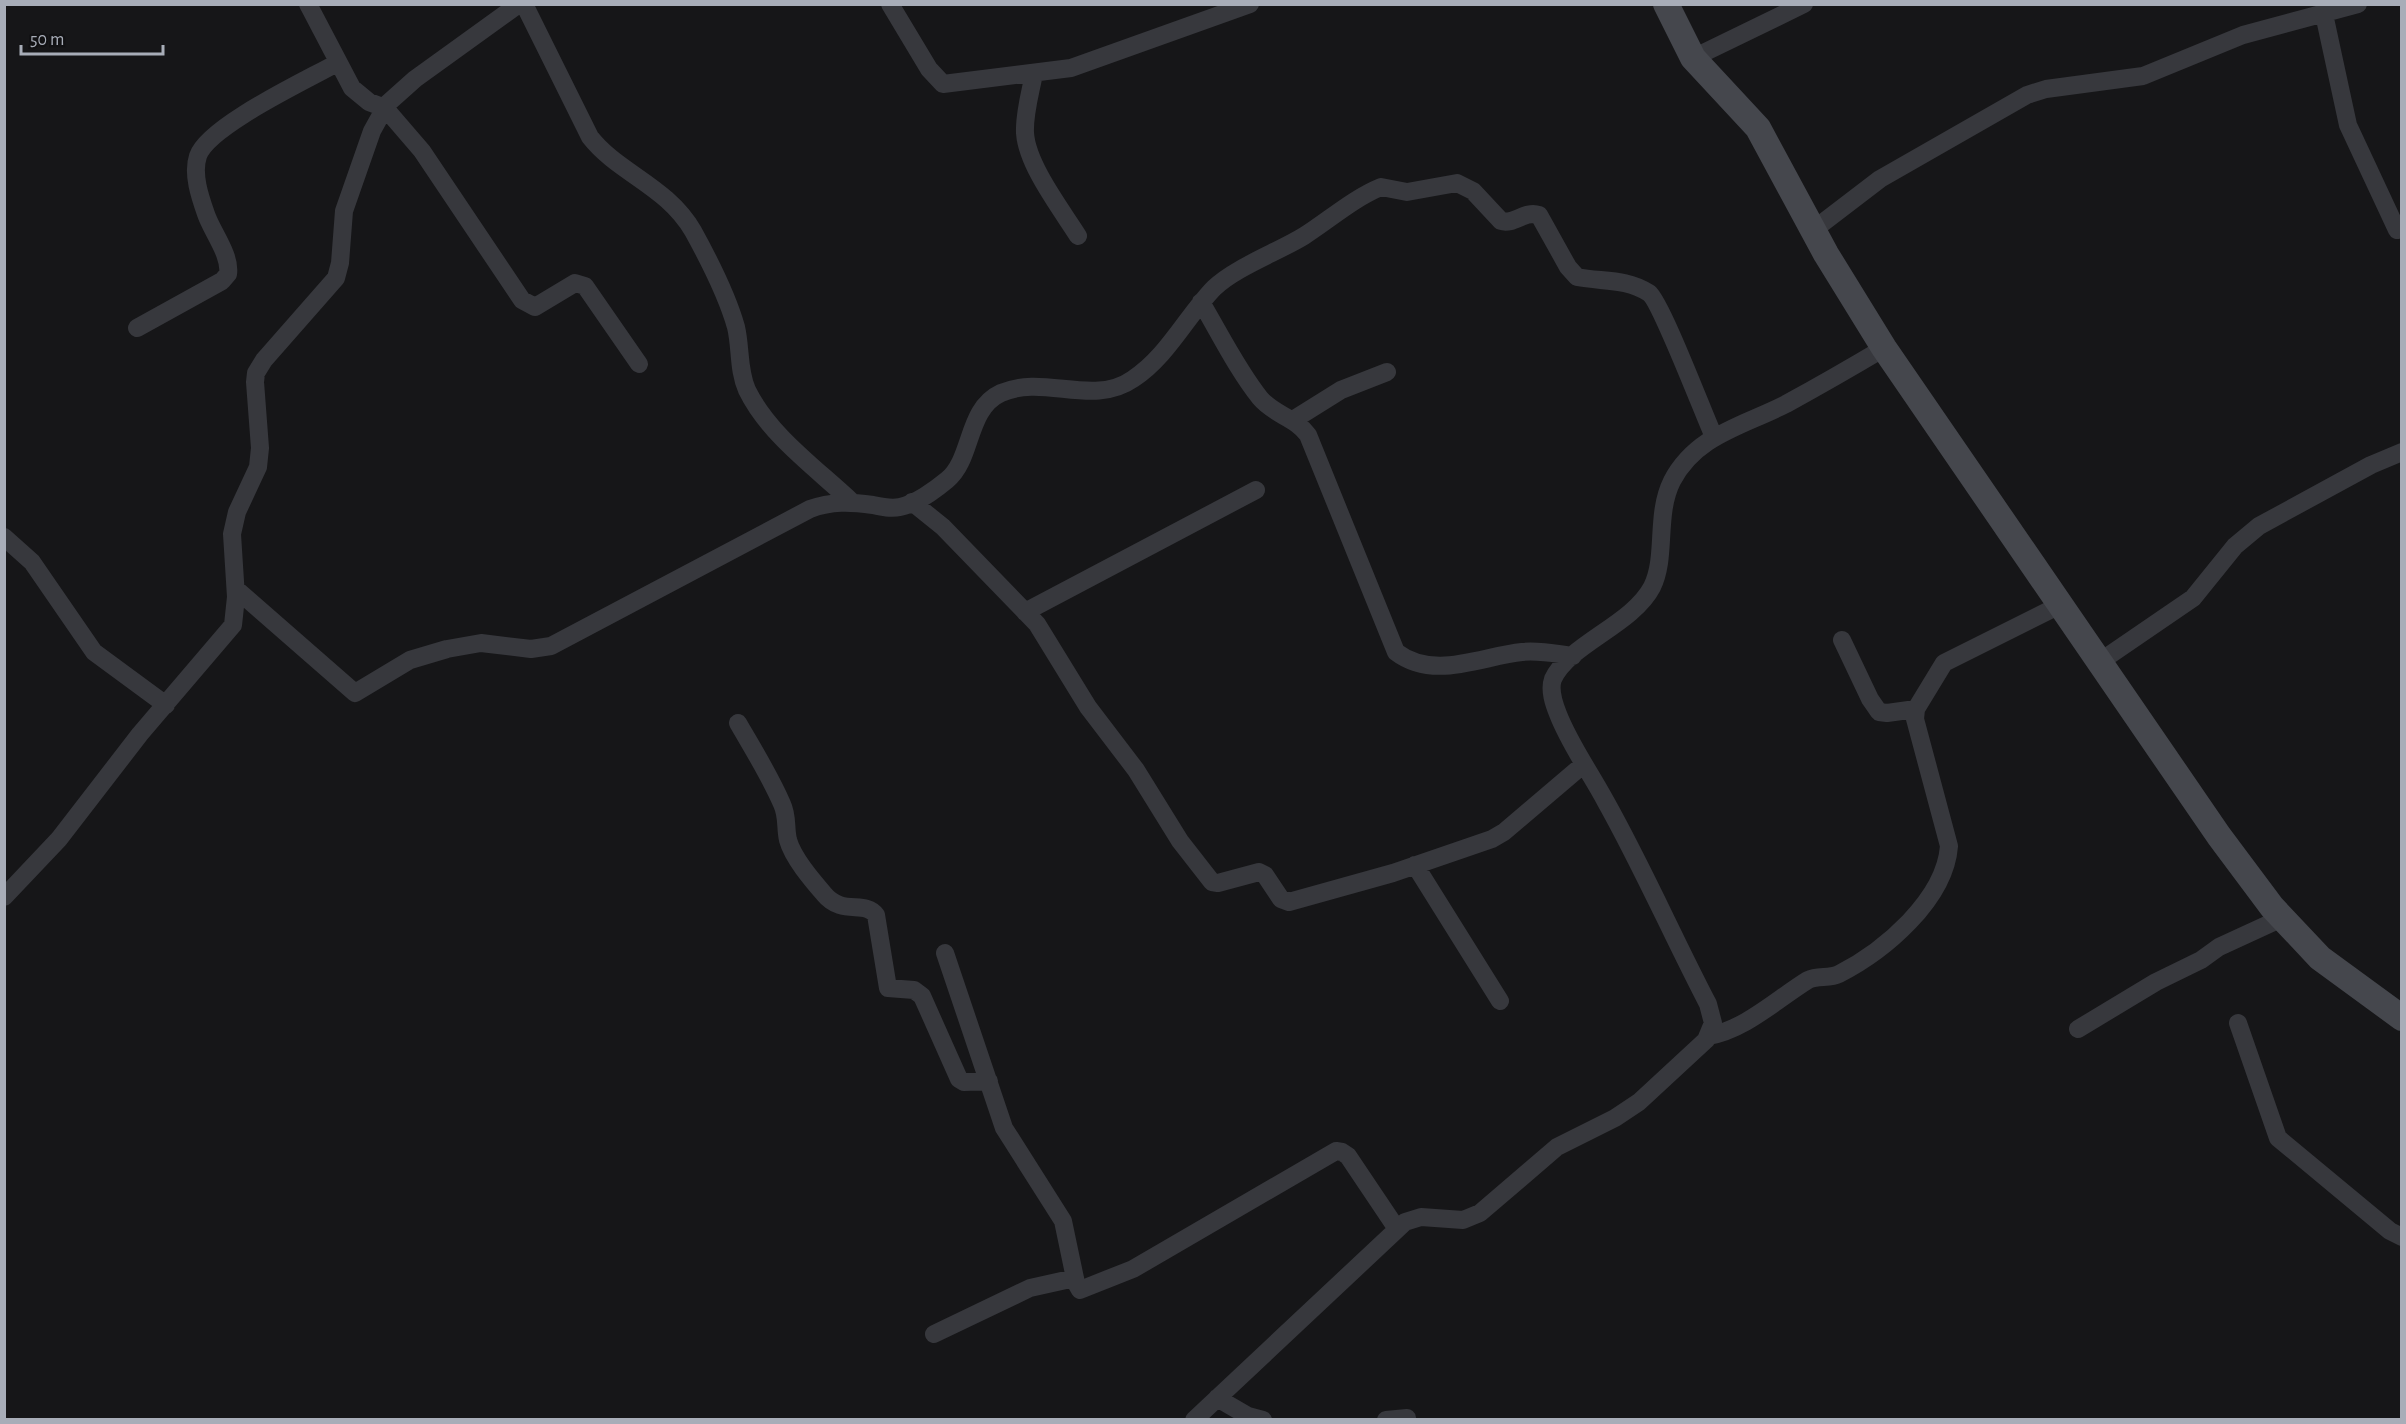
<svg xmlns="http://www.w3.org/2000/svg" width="2406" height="1424" viewBox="0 0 2406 1424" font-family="'Alegreya Sans',sans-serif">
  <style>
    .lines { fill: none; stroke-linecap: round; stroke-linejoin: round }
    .street { stroke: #37383d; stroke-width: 18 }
    .secondary { stroke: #45474d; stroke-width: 26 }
  </style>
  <rect width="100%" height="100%" fill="#161618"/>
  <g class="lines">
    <path class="street" d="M308 4 352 88 369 102 385 108 422 151 522 300 535 307 575 283 585 286 639 364
      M524 4 590 137C618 173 667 186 693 231 709 260 727 295 736 327 741 348 738 370 747 390 769 435 816 468 852 502
      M890 4 929 69 943 84 1071 68 1250 4
      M2324 14 2348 125 2397 230
      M1693 58 1804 4
      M1034 73C1031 91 1024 113 1025 133 1027 165 1061 209 1078 236
      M1812 231 1880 179 2027 95 2046 89 2143 76 2243 35 2358 4
      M1201 302C1220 334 1237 369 1260 398 1274 415 1295 417 1308 435L1396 652C1434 681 1482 656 1522 652 1539 650 1557 654 1573 656
      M137 328 222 281 228 274C231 255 212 232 206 214 200 197 192 174 198 156 208 126 307 80 337 63
      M1293 420 1341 390 1387 372
      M912 502 943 527 1037 624 1088 707 1136 770 1180 841 1212 882 1218 883 1259 872 1265 875 1281 899 1289 902 1393 873 1492 839 1504 832 1584 764
      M4 537 32 562 94 652 166 705
      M236 589 355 693 410 660 447 649 481 643 531 649 551 646 810 509C832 501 850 502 873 505 882 507 891 509 900 507 915 504 935 490 947 480 973 459 966 409 1001 393 1044 374 1093 407 1133 379 1167 357 1186 317 1214 288 1236 267 1278 252 1304 236 1329 220 1354 198 1381 187L1407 192 1457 183 1473 191 1501 221C1514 225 1525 210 1539 215L1568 267 1577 277C1602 282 1626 278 1649 293 1661 302 1704 415 1714 437
      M1025 612 1256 490
      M1842 640 1870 699 1879 712 1887 713 1916 709
      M2098 663 2193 598 2235 546 2259 526 2371 465 2402 452
      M738 723C753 749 770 776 782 804 788 817 785 827 788 840 793 858 812 880 824 894 842 916 865 900 876 915L888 988 914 990 922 996 959 1079 964 1082 989 1081
      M1415 865 1500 1001
      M4 897 59 839 140 734 233 625 236 597 232 534 237 512 258 467 260 448 255 382 256 373 264 360 336 278 340 263 344 211 372 131 387 104 415 79 519 4
      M945 953 1004 1128 1063 1221 1076 1283 1080 1290 1133 1269 1336 1151 1342 1152 1348 1156 1397 1229
      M2238 1023 2278 1138 2390 1231 2402 1237
      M2078 1029 2156 982 2201 960 2219 947 2282 918
      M1708 1036C1745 1030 1777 999 1808 980 1818 975 1829 979 1839 974 1884 951 1945 900 1949 846L1915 719 1916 709 1944 663 2060 605
      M934 1334 1030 1288 1075 1278
      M1217 1398 1248 1416 1263 1420
      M1194 1420 1405 1222 1421 1217 1463 1220 1480 1213 1557 1147 1615 1118 1639 1102 1706 1040 1713 1023 1708 1004C1673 937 1643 868 1606 802 1590 772 1570 745 1558 714 1554 704 1549 690 1553 679 1569 644 1632 625 1652 587 1667 557 1655 515 1672 481 1696 435 1743 426 1786 404 1819 386 1852 367 1884 348
      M1386 1420 1407 1418"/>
    <path class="secondary" d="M1666 4 1693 58 1758 128 1826 254 1884 348 2219 836 2272 907 2320 958 2402 1018"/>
  </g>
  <rect width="2406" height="1424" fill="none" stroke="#a8adb8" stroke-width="12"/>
  <path d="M21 45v9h142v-9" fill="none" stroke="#a8adb8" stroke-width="3"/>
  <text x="30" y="45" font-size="18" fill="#a8adb8" stroke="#111113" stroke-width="4.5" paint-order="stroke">50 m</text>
</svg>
